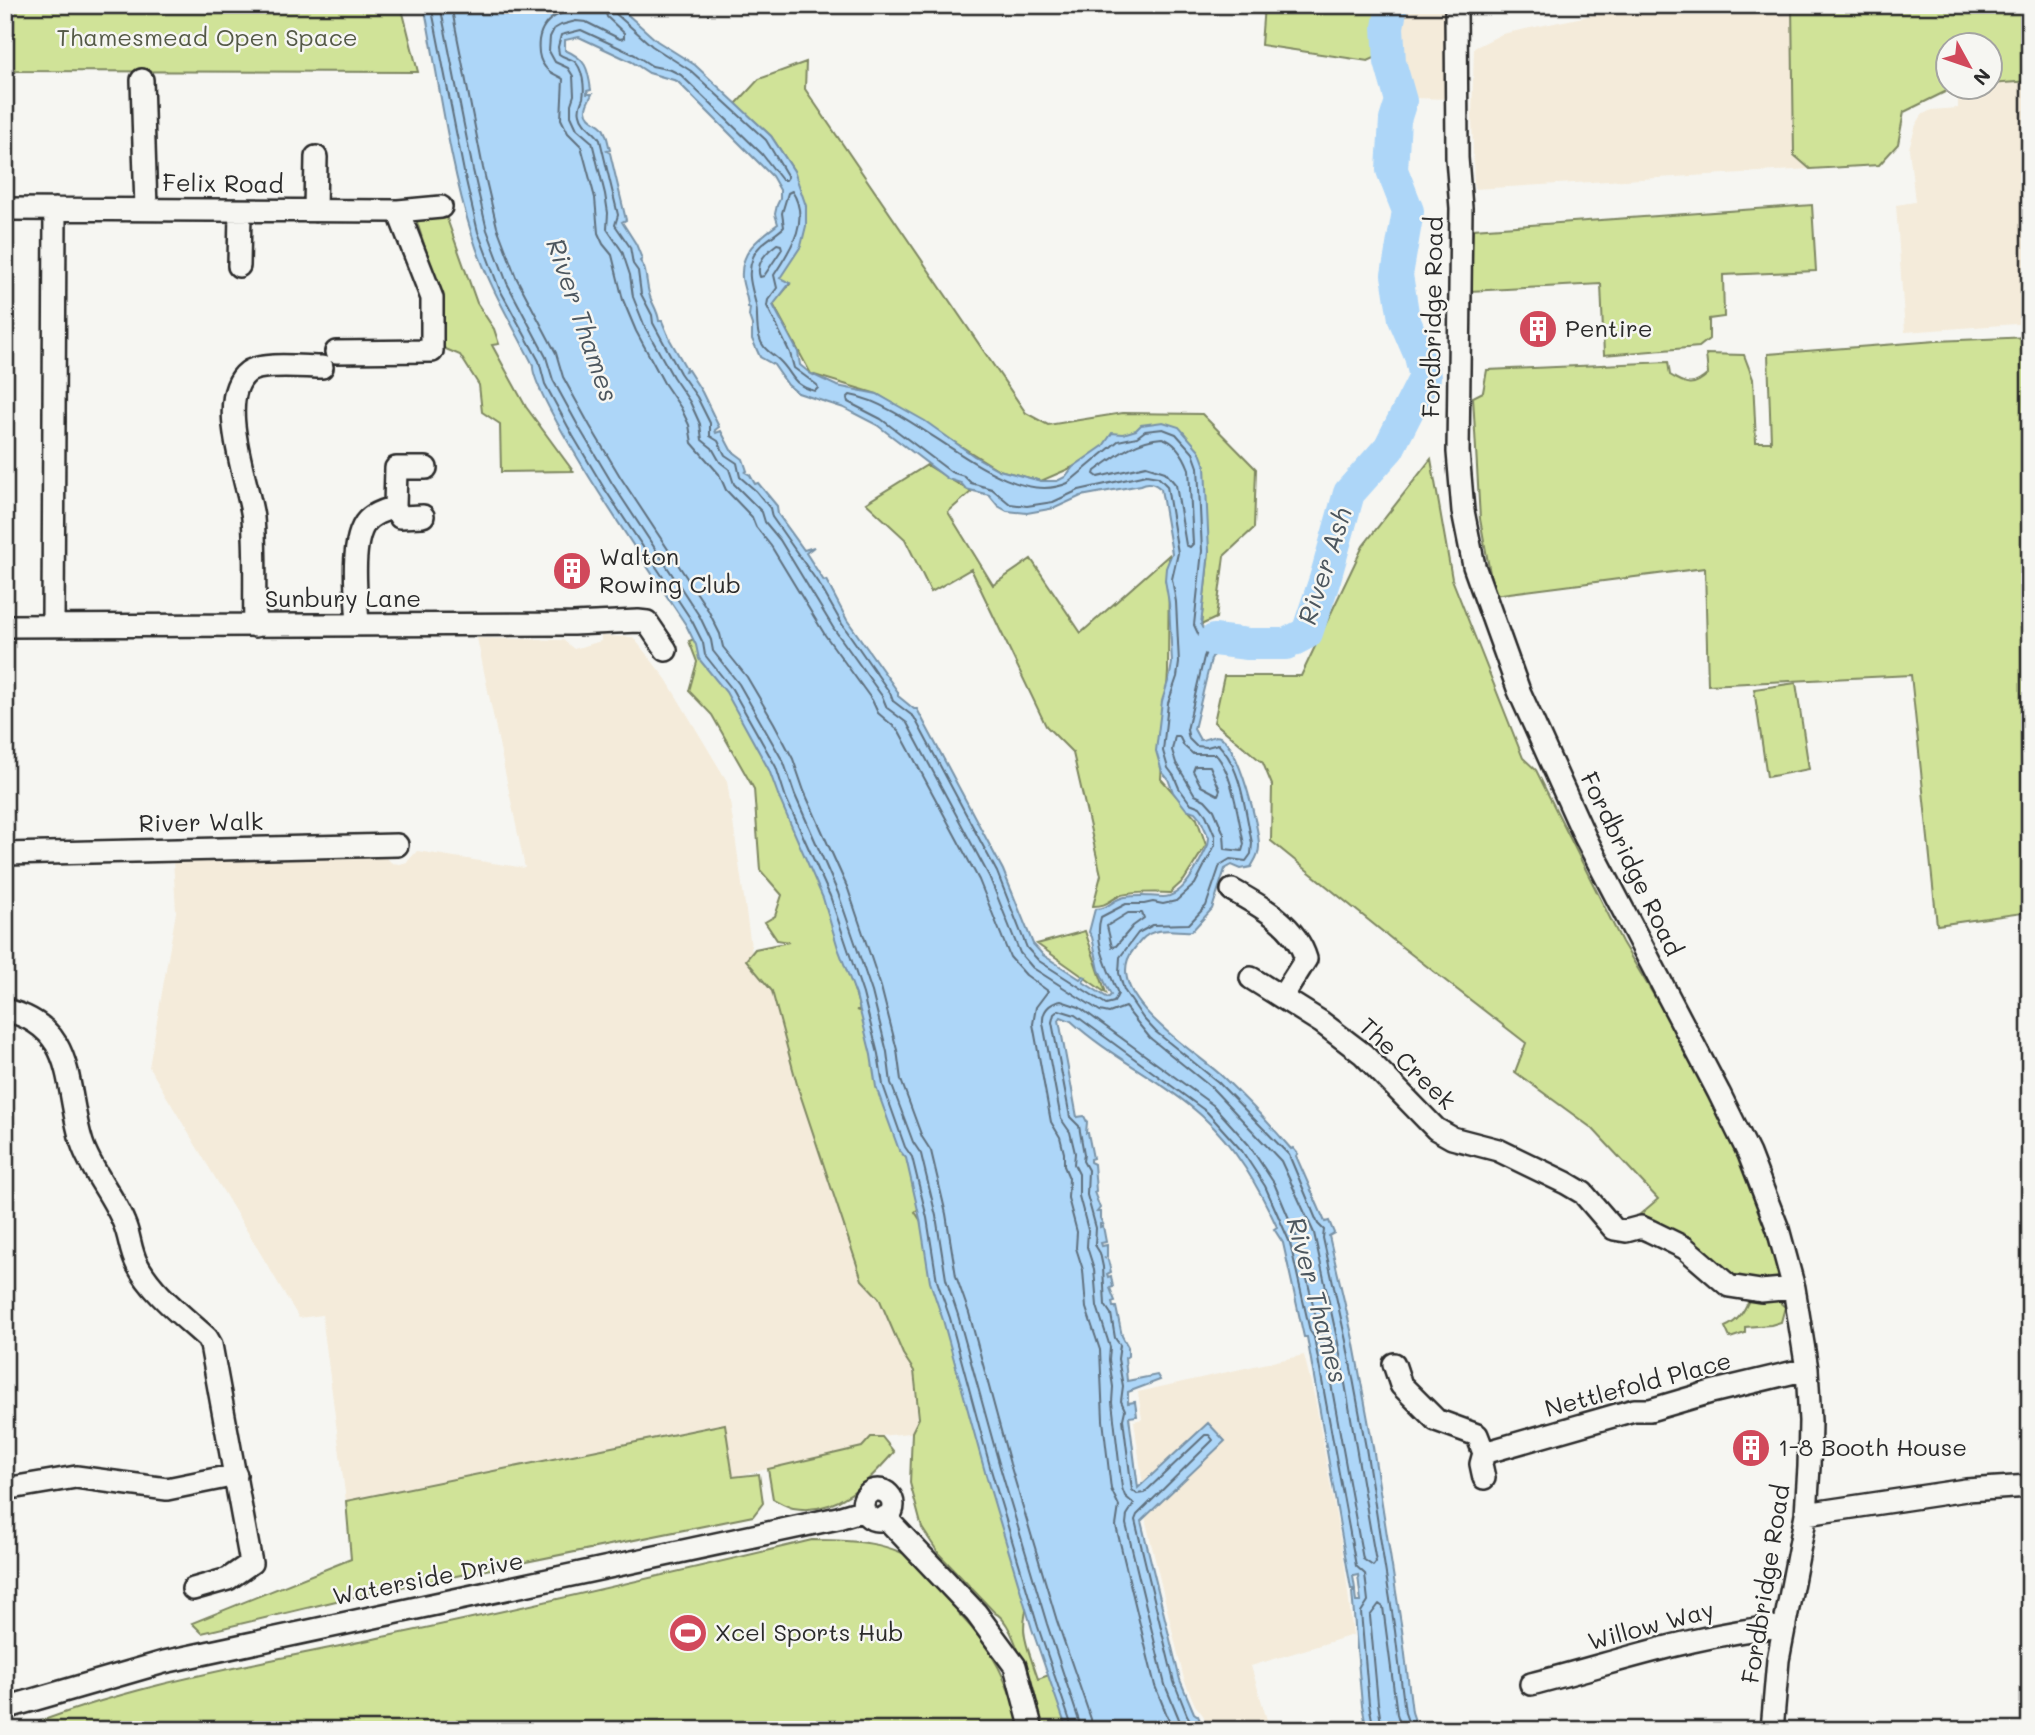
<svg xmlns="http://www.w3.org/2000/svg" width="2035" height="1735" viewBox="0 0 2035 1735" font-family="Mali,sans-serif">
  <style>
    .built { fill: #f4ebda }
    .green { fill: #d0e398; stroke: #7e8762; stroke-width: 2 }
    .water { fill: #add6f8; stroke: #7992a6; stroke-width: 2; fill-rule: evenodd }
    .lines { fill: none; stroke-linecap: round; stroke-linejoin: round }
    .shore { stroke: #5f6f7d; stroke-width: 2 }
    .river { stroke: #add6f8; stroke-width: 32 }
    .minor-casing { stroke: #2b2b2b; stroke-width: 26 }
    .minor { stroke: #f6f6f2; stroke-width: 21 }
    .labels { text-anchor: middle; stroke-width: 5; stroke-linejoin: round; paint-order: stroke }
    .park-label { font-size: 24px; fill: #545946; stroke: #f6f6f2 }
    .street-label { font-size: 24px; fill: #2b2b2b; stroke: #f6f6f2 }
    .poi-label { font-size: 24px; fill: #2b2b2b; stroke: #f6f6f2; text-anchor: start }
    .water-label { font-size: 26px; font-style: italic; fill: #4c565e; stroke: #f6f6f2 }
  </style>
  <rect width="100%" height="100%" fill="#f6f6f2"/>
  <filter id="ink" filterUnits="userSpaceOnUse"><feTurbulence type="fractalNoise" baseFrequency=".0143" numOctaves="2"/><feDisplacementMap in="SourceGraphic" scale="14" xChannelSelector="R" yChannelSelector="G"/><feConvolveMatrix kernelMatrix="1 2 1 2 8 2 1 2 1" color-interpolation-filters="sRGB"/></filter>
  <g filter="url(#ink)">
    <path class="built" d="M1401 5H1450L1452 99 1411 98 1396 24Z
      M1607 5H1792L1794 155 1810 169 1474 189 1472 116 1474 48 1502 34 1607 12Z
      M2030 81V323L1905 332 1896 205 1915 202 1909 148 1916 125 1922 115 1931 110 1958 108V88H1990V84Z
      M601 636 633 637 666 679 727 781 753 960 777 989 913 1366 919 1432 871 1437 863 1447 733 1477 724 1424 346 1501 322 1315 299 1318 149 1067 176 912 173 859 381 853 392 863 400 864 407 862 417 851 525 868 477 638 563 640 574 649 601 641Z
      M1304 1355 1315 1399 1344 1560 1353 1635 1251 1666 1270 1730H1210L1203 1715 1195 1705 1184 1679 1146 1522 1143 1486 1134 1421 1142 1419 1138 1392Z"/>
    <path class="green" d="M5 5H401L418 72 5 71Z
      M1264 5H1401L1396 24 1401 46 1368 61 1261 45Z
      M1792 5H2030V81L1990 84V46H1948V88H1953L1904 112 1898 144 1879 165 1810 169 1794 155Z
      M806 62 805 89 1026 413 1048 425 1123 413 1202 414 1256 469 1254 528 1224 556 1216 618 1201 625 1209 551 1123 434 1073 467 1041 481 999 470 877 394 811 374 773 304 790 284 779 279 794 171 771 136 736 104 759 79Z
      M1812 205 1816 271 1723 275 1724 317 1709 319V339L1699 347 1604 355 1601 284 1470 291 1473 229Z
      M446 216 477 303 494 329 499 344 492 345 493 347 526 407 573 471 501 472 500 424 482 412 479 385 460 355 441 347 440 295 416 219Z
      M2030 337V912L1937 925 1911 675 1708 685 1705 568 1494 595 1480 519 1473 397 1483 392 1487 370 1668 362 1670 375C1686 385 1693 388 1708 374L1706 354 1744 355 1753 379 1756 442H1771L1768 354 1936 341Z
      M1431 459 1452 579 1523 758 1536 770 1622 942 1749 1154 1791 1278 1740 1283 1643 1224 1638 1216 1658 1199 1593 1129 1515 1072 1526 1043 1393 940 1271 841 1272 785 1263 763 1214 722 1224 676H1301L1363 546Z
      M927 465 971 492 948 512 993 585 1031 559 1081 633 1169 555 1168 672 1161 779 1197 819 1206 845 1184 880 1170 893C1160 892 1127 892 1119 896 1107 902 1107 906 1093 906L1101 875 1073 753 1046 726 971 569 931 592 905 539 866 503Z
      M702 636 783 773 856 995 860 1010H856L869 1015 929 1200 915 1212 924 1226 1030 1595C1018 1634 1026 1642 1038 1679L1060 1671 1067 1730H1039C1034 1706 1017 1622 995 1613L939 1554 922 1528 910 1483 912 1432 919 1418 914 1371 903 1354 879 1298 862 1280 798 1088 772 991 746 960 755 949 789 942 777 940 765 922 775 916 782 895 760 870 754 789 712 715 689 691 697 662 689 641Z
      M1796 683 1809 769 1767 777 1754 689Z
      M1085 931 1106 993 1037 944Z
      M1750 1298 1777 1300 1785 1307 1781 1322 1771 1325 1745 1327V1333L1730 1338 1725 1327C1739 1321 1744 1311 1750 1298Z
      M725 1424 733 1477 759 1474 763 1503 753 1516 357 1596 202 1633 192 1623 351 1559 346 1501Z
      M871 1437H882L894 1452C869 1481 837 1516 793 1508 787 1507 779 1502 773 1499L768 1469 862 1447Z
      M812 1540C850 1540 893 1541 923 1566 938 1578 950 1599 962 1614L960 1615C997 1653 1006 1681 1023 1730H18C133 1683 257 1664 378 1638 523 1608 668 1574 812 1540Z"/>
    <path class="water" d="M424 5H617L657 41 695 65 771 136 794 171 806 206V226L801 246 780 278 790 283 773 305 798 352 800 365 811 374 837 386 877 394 925 421 974 456 999 470 1041 481H1057L1065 477 1073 467 1103 446 1112 433 1123 434 1136 430 1141 425 1163 422 1179 427 1199 450 1205 466 1209 551 1201 625 1206 635 1217 630 1233 639 1257 640V647L1227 645 1216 649 1211 659 1194 729 1200 740C1206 740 1215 734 1220 737 1238 744 1260 829 1259 847 1259 855 1255 860 1251 867L1241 869 1232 865 1225 869 1212 909 1192 931C1180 932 1166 928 1154 932 1145 934 1140 942 1134 949 1097 994 1198 1052 1224 1078 1247 1100 1270 1124 1291 1149L1293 1148 1298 1154 1296 1156 1325 1222 1329 1221 1334 1233 1329 1236 1353 1339 1373 1447 1402 1630 1412 1712 1418 1730H1367L1362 1705 1352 1592H1355L1356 1602H1361L1358 1575 1353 1576 1355 1589H1351L1307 1337H1304L1283 1243 1274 1229 1277 1227C1258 1186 1236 1147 1202 1116 1162 1080 1110 1057 1071 1021L1061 1017 1059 1020 1077 1117 1084 1116 1087 1122 1086 1133H1088L1093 1158 1090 1159V1162L1094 1164 1096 1191 1094 1192 1100 1208 1097 1212H1100V1218L1103 1224H1100V1227L1103 1226 1106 1242 1101 1243 1102 1246 1107 1245V1257L1105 1258 1108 1260 1111 1272 1107 1274 1108 1277 1111 1276 1113 1287 1110 1288 1115 1301 1112 1302 1113 1307H1116L1122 1336 1128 1347V1356L1125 1358 1127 1381 1157 1375 1160 1380 1128 1392V1403L1135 1402 1137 1416 1129 1417 1138 1488 1208 1423 1225 1441 1141 1521 1180 1680 1194 1713 1198 1716 1204 1730H1067L1032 1629 985 1472 943 1320 930 1282 920 1219 906 1158 899 1150 876 1087 871 1055 856 995 838 948 823 898 780 800 769 770 726 692 699 659 696 645 686 625C662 588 529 395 533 365 511 322 486 281 472 235 449 161 439 81 424 5ZM579 37 632 62 649 73 677 81 772 176 780 190V199L777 205 775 214 778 224C759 238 740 251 742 278 743 288 748 297 748 307L750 308 749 316 752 325V339L760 357 774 365 788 385 798 393 844 408 877 425 948 479 961 483 966 489 989 495 998 506 1007 511 1027 513 1055 508 1081 496 1141 485C1149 481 1154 483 1161 489L1172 553 1166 568 1165 580 1169 603 1172 663 1170 675 1162 701 1156 751 1162 772 1168 779 1173 792 1186 809 1195 812 1200 818 1209 838 1208 845C1200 861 1185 897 1163 897 1151 896 1137 895 1125 897 1112 899 1110 909 1095 909L1089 932 1092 937 1099 970 1111 995 1108 998 1083 982 1086 977 1083 976 1080 979 1043 955 1033 944 1003 870 917 709H914L898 696V692L847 620 826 580 824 581 806 553 814 547 804 550 778 514 777 506 758 483 755 484 750 475 745 472 747 471 743 459 731 450 721 431 716 433 715 430 719 427 702 392 688 370 685 371 686 368 670 340 662 321H659C658 310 651 303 649 293 646 283 647 268 640 261L642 259 636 244 622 222 626 220 610 153 607 151 610 150C608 143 607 133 602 127 596 121 587 120 586 110 586 104 590 99 592 94H587V91L591 90C588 68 586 59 565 50V40Z"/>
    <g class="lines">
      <path class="shore" d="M431 5 464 172 478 232 499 288 539 361 545 384 573 436 604 488 692 621 703 643 705 655 732 689 776 767 786 798 830 896 863 994 878 1054 883 1085 905 1147 912 1157 927 1218 937 1281 950 1318 991 1470 1038 1627 1073 1730
        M440 5 473 170 487 230 507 283 546 357 553 380 581 431 612 483 700 617 711 640 713 651 739 684 784 763 795 795 838 893 872 992 887 1052 891 1083 913 1142 921 1154 936 1216 946 1279 958 1315 1000 1467 1047 1624 1082 1730
        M451 5 483 168 497 227 516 277 556 353 563 377 590 426 621 478 708 610 720 634 723 647 747 677 774 723 793 759 804 791 848 889 881 987 897 1050 901 1080 922 1137 931 1151 946 1214 956 1276 969 1313 1010 1464 1057 1621 1091 1719 1092 1730
        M593 5 591 12C569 8 543 14 539 40 538 49 538 59 545 67 549 73 557 75 563 79L561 119 568 133 581 146 595 198 598 233 603 244 612 255 623 300 636 331 664 383 681 408 689 425 692 443 719 474 726 490 752 517 756 527 771 546 825 635 872 700 878 713 899 731 979 880 1010 957 1026 975 1048 991 1036 1007 1033 1024 1051 1122 1060 1137 1064 1153V1166L1069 1178 1068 1198 1077 1232 1076 1248 1083 1270 1086 1308 1100 1350 1103 1420 1111 1489 1119 1506 1116 1526 1155 1686 1173 1730
        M604 5 607 17 624 33V38L620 39 586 22 576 21 561 25 554 29 550 37 549 51 555 62 568 68 573 76 574 95 571 104V116L577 129 592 142 605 194 608 213 607 229 622 251 630 275 633 297 645 327 673 377 690 402 700 424 702 440 712 448 720 462 729 469 734 484 762 512 765 522 780 540 834 629 882 696 887 708 907 723 989 876 1020 953 1033 968 1100 1011 1109 1013 1125 1007 1150 1038 1212 1088 1281 1161 1314 1233 1338 1343 1376 1562 1373 1566 1363 1559 1322 1334 1318 1326 1298 1240 1274 1183 1249 1145 1213 1105 1079 1007 1061 1001C1049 1003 1042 1011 1043 1023L1061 1119 1070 1132 1075 1153 1074 1164 1079 1174V1196L1088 1230 1087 1247 1094 1269 1097 1306 1110 1347 1109 1360 1113 1387 1112 1402 1122 1488 1125 1496 1134 1504 1127 1515 1126 1524 1165 1685 1179 1719 1187 1730
        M613 5 615 13 652 46 691 71 766 140 788 177 786 180H782L762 154 681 75 671 70 652 66 635 55 581 30 561 35 558 47 559 54C564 58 569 58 574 61 583 68 585 88 583 98 581 104 578 107 580 114 582 126 595 130 600 140L618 215 615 225 630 247 633 264 638 271 641 294 652 315 653 323 680 373 697 397 710 423V436L718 441 725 455 737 463 740 477 756 491 770 508 772 517 821 587 842 624 890 693 893 701 914 717 997 872 1027 948 1039 961 1106 1004 1114 1002 1118 994C1109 970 1093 942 1101 917L1126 904H1144L1153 902 1163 904 1176 901 1195 884 1215 845V836L1206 815 1200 807 1190 803 1179 788 1174 776 1168 768 1163 751 1168 703 1177 677 1179 663 1176 602 1172 579 1178 553 1167 486 1158 477 1146 475 1079 490 1053 502 1027 506 1010 504 992 489 971 483 964 476 951 472 881 419 848 402 847 398 850 395C917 406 1004 512 1068 483L1118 441 1137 437 1145 431 1163 429 1176 434 1193 453 1198 467 1202 551 1194 625 1200 638 1209 645 1204 657 1187 730 1189 739 1196 746 1207 747 1218 744C1242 768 1245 811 1252 843L1251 854 1246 861 1230 859 1220 865 1206 906 1189 924 1153 925 1138 933 1120 957 1119 973 1124 990 1143 1018 1156 1032 1218 1082 1289 1155 1318 1224 1324 1230 1323 1238 1346 1341 1366 1448 1395 1631 1405 1713 1411 1730
        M792 191C811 221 790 250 774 275L777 288 768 300 767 306 790 353 794 368 817 385 818 388 815 391C791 385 794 374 779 360 770 352 762 349 759 336 756 326 758 315 756 305 752 287 746 275 753 257 758 243 774 237 784 227L782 213 788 193Z
        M777 244 781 245 782 249 764 276 760 277C755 263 766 252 777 244Z
        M1162 438C1176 442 1184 456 1189 469L1193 544 1190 547 1186 545 1176 485 1165 472 1146 466 1098 477 1094 474 1095 471C1116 456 1135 440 1162 438Z
        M1175 736H1179L1184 746 1193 754H1215C1233 771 1238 819 1244 844L1242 851 1225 849 1224 834 1214 810 1205 800 1195 795 1176 763 1172 750Z
        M1210 766 1220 790 1218 795 1201 786 1193 771 1195 766Z
        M1128 913H1142L1144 918 1133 926 1116 946 1112 947 1107 926Z
        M1196 1730 1187 1715 1174 1682 1135 1520 1137 1515 1213 1440 1209 1435H1205L1144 1493 1137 1494 1132 1490 1123 1419 1125 1410 1121 1401 1123 1386 1118 1359 1120 1345 1115 1338 1111 1314 1105 1305 1103 1267 1100 1253 1095 1245 1096 1228 1087 1195 1088 1170 1083 1161 1084 1154 1079 1126 1070 1117 1052 1022 1054 1014 1059 1010 1075 1015 1207 1112 1242 1151 1265 1186 1290 1243 1310 1331 1314 1337 1356 1566 1365 1574 1368 1601 1361 1612 1369 1704 1374 1730
        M1382 1730 1378 1703 1370 1616 1379 1604 1383 1607 1397 1714 1402 1730"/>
      <path class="river" d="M1214 640 1248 644H1286L1307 633 1325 579 1349 493 1389 448 1425 377 1420 356 1404 319 1397 275 1408 211 1392 170 1395 120 1401 101 1390 62 1388 27 1392 5"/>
      <defs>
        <path id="minor" d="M1456 5 1457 158 1461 208 1458 452 1463 511 1474 566 1519 691 1585 837 1719 1093 1749 1154 1778 1229 1794 1288 1807 1369 1810 1421 1809 1467 1806 1514 1778 1660 1772 1730
          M142 80 146 209
          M5 209 398 211 441 207
          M315 211 316 157
          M239 266 240 211
          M336 352 432 351V298L398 211
          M395 507 396 468H426
          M53 625 55 209
          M358 625C357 599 348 535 370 518 377 512 386 510 395 507L400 517 423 516
          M5 626 573 624 638 621 647 622 666 650
          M255 626C254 590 256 553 253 518 249 484 214 398 248 372 262 362 304 367 322 367
          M5 854 397 845
          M1232 890C1261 906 1296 925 1306 959L1282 997
          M1251 978 1321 1022 1363 1054 1436 1129 1452 1138 1498 1150 1566 1183 1583 1193 1614 1229 1626 1231 1641 1227 1650 1231 1685 1248 1729 1286 1761 1291 1794 1288
          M5 1010C78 1027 64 1087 82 1143 91 1171 113 1195 124 1223 130 1236 130 1251 137 1264 152 1293 183 1316 207 1338L211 1345 251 1563 228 1579 193 1589
          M1394 1364 1401 1385 1436 1420 1477 1435 1484 1453 1634 1410H1650L1711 1392 1807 1369
          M1484 1453 1481 1464 1484 1478
          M5 1489 76 1477 167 1489 236 1475
          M863 1505a15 15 0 1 1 30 0a15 15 0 1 1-30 0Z
          M1806 1514 1966 1490 2030 1486
          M885 1517 976 1613 1015 1666 1032 1730
          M1531 1684C1615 1663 1698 1633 1785 1626
          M5 1708 164 1662 838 1518 864 1510"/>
      </defs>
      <use href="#minor" class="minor-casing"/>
      <use href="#minor" class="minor"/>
    </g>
  </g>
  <defs>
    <symbol id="building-disc" viewBox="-11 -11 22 22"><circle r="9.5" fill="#d1495b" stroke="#f6f6f2"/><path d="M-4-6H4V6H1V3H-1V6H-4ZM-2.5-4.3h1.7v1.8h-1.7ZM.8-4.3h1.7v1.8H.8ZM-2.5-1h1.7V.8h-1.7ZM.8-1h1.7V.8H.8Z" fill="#fff"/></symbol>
    <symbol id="stadium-disc" viewBox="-11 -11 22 22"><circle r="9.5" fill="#d1495b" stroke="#f6f6f2"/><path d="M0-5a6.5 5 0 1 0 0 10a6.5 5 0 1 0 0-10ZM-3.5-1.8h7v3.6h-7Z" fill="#fff"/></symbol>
  </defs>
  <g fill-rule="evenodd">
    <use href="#building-disc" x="1516" y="307" width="44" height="44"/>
    <use href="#building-disc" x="550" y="549" width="44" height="44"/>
    <use href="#building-disc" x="1729" y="1426" width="44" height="44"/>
    <use href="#stadium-disc" x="666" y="1611" width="44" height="44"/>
  </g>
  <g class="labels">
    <g class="park-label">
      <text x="207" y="46">Thamesmead Open Space</text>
    </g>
    <g class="street-label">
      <text transform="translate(223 184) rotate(1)" y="8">Felix Road</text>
      <text transform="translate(1433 317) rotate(-89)" y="8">Fordbridge Road</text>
      <text x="343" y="607">Sunbury Lane</text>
      <text transform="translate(201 823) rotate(-1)" y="8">River Walk</text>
      <text transform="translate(1631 864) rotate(64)" y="8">Fordbridge Road</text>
      <text transform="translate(1407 1064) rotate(43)" y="8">The Creek</text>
      <text transform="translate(1638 1385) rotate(-15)" y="8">Nettlefold Place</text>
      <text transform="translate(428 1579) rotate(-11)" y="8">Waterside Drive</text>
      <text transform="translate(1766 1584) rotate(-81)" y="8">Fordbridge Road</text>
      <text transform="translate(1651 1626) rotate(-15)" y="8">Willow Way</text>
    </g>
    <g class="poi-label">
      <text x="1565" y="337">Pentire</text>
      <text x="599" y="565">Walton<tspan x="599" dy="28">Rowing Club</tspan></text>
      <text x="1778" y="1456">1-8 Booth House</text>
      <text x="715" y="1641">Xcel Sports Hub</text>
    </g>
    <g class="water-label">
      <text transform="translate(582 320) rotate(71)" y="9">River Thames</text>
      <text transform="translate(1325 566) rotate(-72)" y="9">River Ash</text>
      <text transform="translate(1317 1300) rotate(75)" y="9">River Thames</text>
    </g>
  </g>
  <rect width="2035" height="1735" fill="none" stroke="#f6f6f2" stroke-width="28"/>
  <rect x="14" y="14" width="2007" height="1707" fill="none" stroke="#2b2b2b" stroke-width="2.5" filter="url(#ink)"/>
  <g transform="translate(1969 66) rotate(130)"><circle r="33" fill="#f6f6f2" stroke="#a5a5a2" stroke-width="2"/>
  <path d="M0-5L12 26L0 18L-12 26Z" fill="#d1495b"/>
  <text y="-10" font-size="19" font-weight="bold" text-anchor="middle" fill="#2b2b2b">N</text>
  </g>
</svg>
